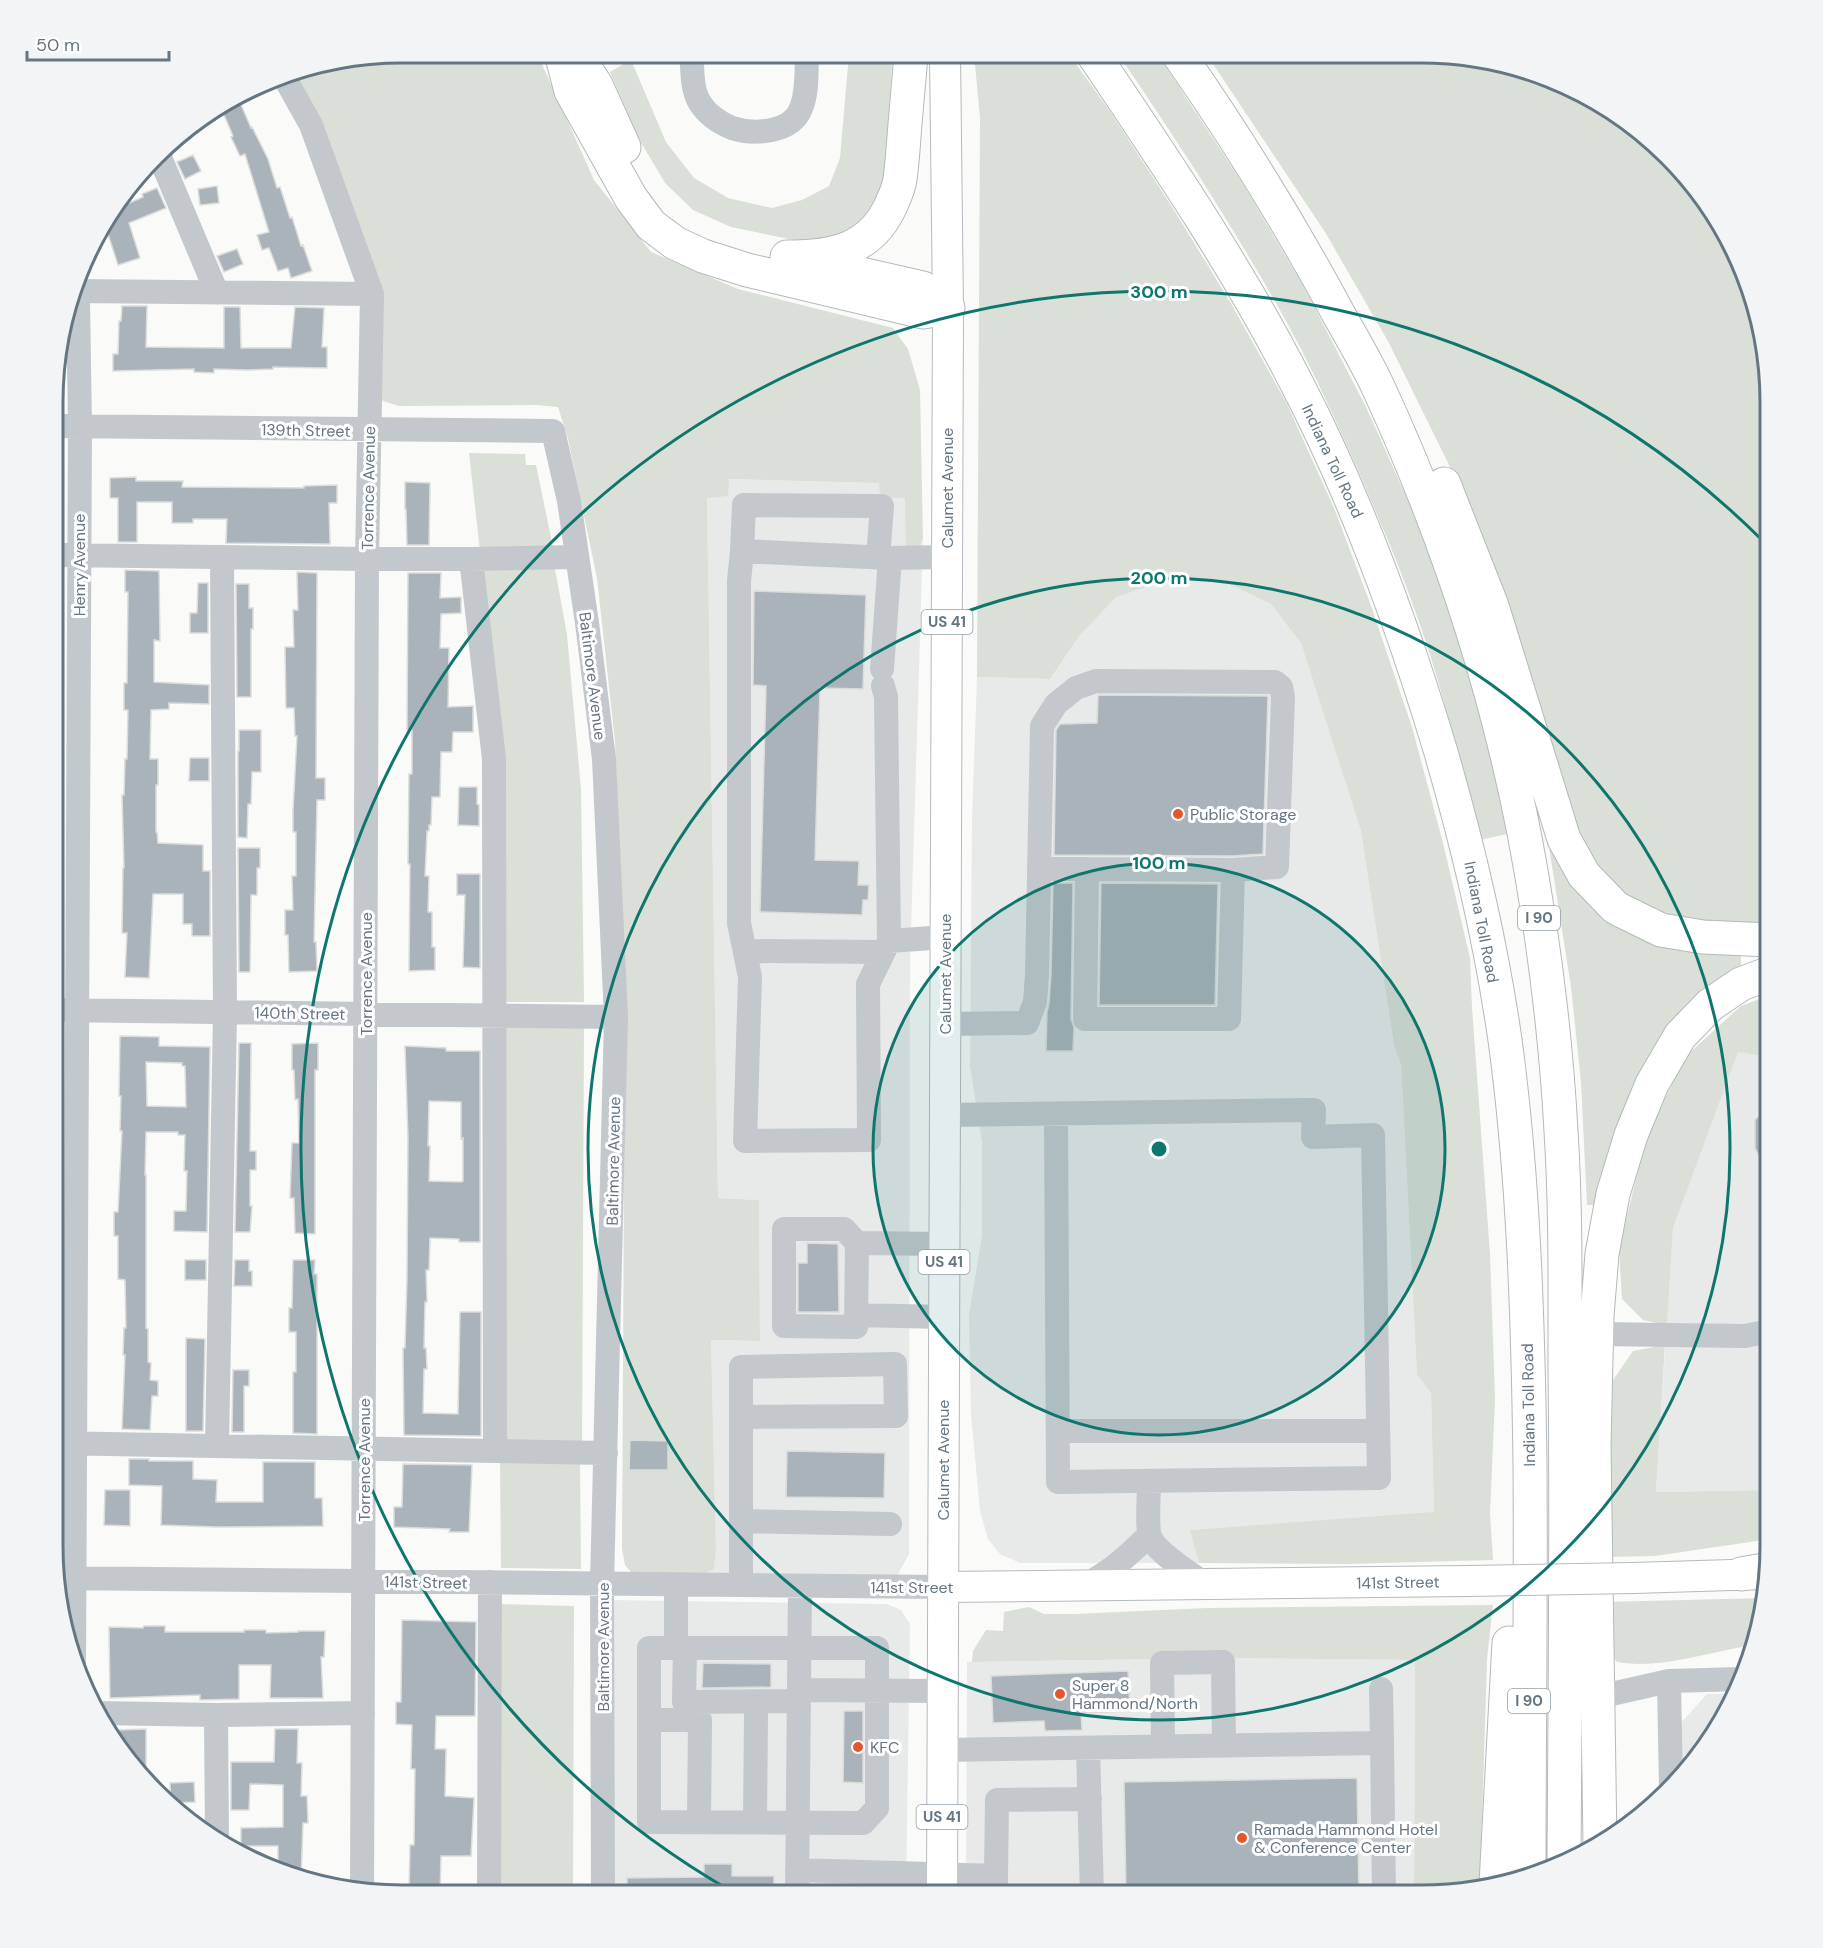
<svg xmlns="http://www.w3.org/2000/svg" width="1823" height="1948" viewBox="0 0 1823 1948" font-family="'DM Sans',sans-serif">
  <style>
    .built { fill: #e8e9e9 }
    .green { fill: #dadfd7 }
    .building { fill: #aab3b9; stroke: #dcdcda; stroke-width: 1.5; fill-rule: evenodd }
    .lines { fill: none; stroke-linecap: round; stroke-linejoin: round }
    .major-casing { stroke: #b5babe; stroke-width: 32 }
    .highway-casing { stroke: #b4b9bd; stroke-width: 35 }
    .minor { stroke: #c3c8cc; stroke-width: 24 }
    .major { stroke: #fff; stroke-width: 30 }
    .highway { stroke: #fff; stroke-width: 33 }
    .major-bridge-casing { stroke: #b5babe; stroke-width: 32; stroke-linecap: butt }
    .major-bridge { stroke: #fff; stroke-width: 30 }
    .ring { fill: none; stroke: #0f766e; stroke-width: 3 }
    .poi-dot { fill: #e4572e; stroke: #fff; stroke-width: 2 }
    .labels { text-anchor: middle; stroke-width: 6; stroke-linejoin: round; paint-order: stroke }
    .shield { fill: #fff; stroke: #939fa8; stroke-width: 1.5 }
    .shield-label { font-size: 15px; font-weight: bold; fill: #657683 }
    .street-label { font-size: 16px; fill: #657683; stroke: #fff }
    .poi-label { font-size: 16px; fill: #657683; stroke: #fff; text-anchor: start }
    .rim { fill: none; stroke: #657683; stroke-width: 3 }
    .centre { fill: #0f766e; stroke: #fff; stroke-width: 3 }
    .ring-label { font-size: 18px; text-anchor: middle; font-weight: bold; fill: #0f766e; stroke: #fff; stroke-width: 6; stroke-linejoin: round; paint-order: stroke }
  </style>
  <rect width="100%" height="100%" fill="#fafaf8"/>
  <path class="built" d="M728 479 879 483 905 498 917 551 923 539 910 962 909 1554 897 1576 706 1573 714 1569 716 1549 711 1340 760 1341 759 1200 718 1198 707 498Z
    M1165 581H1223L1271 604 1301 642 1361 831 1394 1046 1401 1065 1417 1375 1431 1393 1434 1513 1191 1530 1199 1563H1020L1000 1554 988 1539 980 1511 971 1414 969 1315 982 1235V1142L970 1066 972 817 977 677 1050 679 1080 635 1115 597Z
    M1738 1051 1770 1057V1490L1656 1492 1673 1228Z
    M610 1600 887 1604 901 1610 910 1624 906 1895H611Z
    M1223 1658 1415 1660 1414 1895H966L967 1662Z
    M1707 1694H1735L1724 1720 1683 1777 1678 1781V1726Z"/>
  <path class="green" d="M402 53H537L594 180 651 252 738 289 893 328 908 349 920 390 923 539 917 551 906 552 905 498 880 497 879 483 729 479 728 496 707 498 718 1198 759 1200 760 1341 711 1340 716 1549 714 1569 706 1573H632L625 1565 622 1549 625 1006 615 741 597 578 568 439 558 407 536 405 399 406 383 401 379 393 380 283 290 71Z
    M849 54H893L884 184 870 217 837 239 808 243 731 227 693 210 665 183 639 139 610 72 631 60 666 142 694 178 728 198 772 208 802 200 829 186 840 158Z
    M974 54H1069L1111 113 1169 202 1229 300 1287 404 1334 508 1370 603 1412 727 1443 843 1470 958 1472 1008 1490 1254 1495 1399 1490 1513 1493 1560 1345 1564 1199 1563 1190 1530 1434 1512 1431 1393 1417 1375 1401 1065 1394 1046 1361 831 1301 643 1271 604 1223 581H1165L1116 597 1080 635 1050 679 977 677 980 118Z
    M1118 54 1158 55 1243 184 1305 289 1366 407 1427 543 1464 657 1492 761 1507 834 1480 840C1460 761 1441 681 1413 605 1397 559 1377 515 1358 470 1335 419 1312 368 1285 319 1234 228 1177 140 1118 54Z
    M1207 55H1466L1596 100 1668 155 1711 208 1752 290 1770 380V926C1731 923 1662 923 1631 900 1612 885 1597 864 1583 845L1495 580 1450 467 1389 343 1325 232Z
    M469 453 525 454 526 465H536L554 552 480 551Z
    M482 568 555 569 567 635 581 789 584 1002H503Z
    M1547 834C1555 851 1562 869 1572 884 1575 890 1580 894 1584 899 1626 946 1682 949 1741 956V969C1732 974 1721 978 1712 984 1661 1019 1627 1092 1610 1150 1605 1168 1603 1187 1599 1205H1587L1581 1082 1571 987Z
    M1770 995V1057L1738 1052 1673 1228 1667 1325 1643 1320 1622 1299 1619 1249 1647 1133 1687 1055 1741 1006Z
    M503 1023 584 1025 582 1444 503 1445Z
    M1665 1345 1656 1492 1770 1490V1539L1655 1556 1604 1557 1613 1380 1633 1351Z
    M500 1458 580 1460 581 1569 501 1568Z
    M1765 1598 1758 1636 1755 1645C1710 1651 1662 1670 1617 1662L1608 1650 1604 1602Z
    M499 1604 574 1606 573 1895H496Z
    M1493 1605 1487 1659 1480 1887 1443 1895H1414L1415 1660 1223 1658 972 1662 973 1651 986 1630 1003 1631 1004 1612 1029 1607 1044 1614H1074L1208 1608Z"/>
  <path class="building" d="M239 100 251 128 252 127 268 159 277 188 280 187 290 218 292 217 301 246 303 245 312 271 291 278 288 268 278 271 269 248 262 250 257 235 269 232 245 154 240 156 231 137 233 136 222 110Z
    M193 155 201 171 185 179 177 162Z
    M217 186 219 203 200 205 198 189Z
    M157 188 166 208 129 223 140 258 118 265 108 234 94 240 99 228 115 209 143 197 142 194Z
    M237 249 243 264 224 272 217 256Z
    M122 306H147L146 347 224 348V307H240L241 348H291L295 307 324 308 322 347H327V368L273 367V369L247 370 214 369V373L194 372V369L113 371V354H118L119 321H121Z
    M136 477V481H183L182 487 304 488V486L337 485V503H329L330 544 226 543 227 519H193V523H172V502H137V542H118V498H110V478Z
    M405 482 430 483 429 545H407L406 509H405Z
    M125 570 159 571 160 641 154 640V682L209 685V704L169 703V709L151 710 150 759H158V785H156V832H157L158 843 203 845V871H210V936H192V924H183V894H153L149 978 125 977 127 933H122L123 868H124L122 795H124L125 759H127L128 710H124V683H127L128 592H125Z
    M297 572 317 573 316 778H325V800H317L314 942H316L317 971 289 972 288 935H285V910H293L292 876H296V832H293V811L297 736H295L294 708H286L285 647H294L293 610H298Z
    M408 573H441L440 598 461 597V613L441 614 440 648H449L448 707 473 706V732H453L452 752H441L440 797H432L431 825H429V831H427L425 876H429L428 912H432V947H435V970L409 971 410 864H408L409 774H412V730H407Z
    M198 583H208V633H190V613H197Z
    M236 584H249V608H253V629H251V697H237Z
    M754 591 866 595 863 689 820 688 815 860 859 861 858 885H869L868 900H863L862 915 760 912 766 686 753 685Z
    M1098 695 1268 696 1263 854 1233 856 1054 855 1056 730 1060 724 1097 723Z
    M239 730H261V772H252L251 804H248L247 838 238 837V751H239Z
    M190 758H209V781H189Z
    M459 787H477V804L479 805V826L458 825Z
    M238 848H260V868H257V895H251L250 972H239Z
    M457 874H480V968L463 967 465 895H457Z
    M1053 883H1073L1071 1019 1074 1027 1073 1051H1046L1047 1012 1049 1003 1051 975Z
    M1101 883 1218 884 1215 1005H1099Z
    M120 1036 159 1037V1046L210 1047 207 1232 174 1231V1211H186L187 1171H184L185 1135H178V1132H146L145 1175H146V1328L148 1329V1362L151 1363 150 1380 158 1381V1396H152L150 1430 122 1429 125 1355H123L124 1328H126L125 1280 118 1279V1236H114V1212H118L122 1131H120L121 1096H119ZM146 1062 182 1063V1066H185L186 1107 147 1106Z
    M239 1043H251L250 1151H256V1170H250V1206H252L250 1232H235Z
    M318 1043V1070H315V1234L295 1233 294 1198H290L292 1143H299L298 1099 295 1100 294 1070H292V1044Z
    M405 1046 446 1048V1051H480V1242H459V1239L430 1238 429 1270H426L427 1302H425L424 1348H426L427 1369H424L423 1413 458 1414 460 1312H481V1436L404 1435 403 1348H405L407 1278 408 1138ZM429 1101 461 1102V1139L463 1138V1181L461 1182 429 1181 430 1146H428Z
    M1770 1104V1179L1755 1148V1120Z
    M807 1243 838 1244 839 1312H798V1263H807Z
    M185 1260H206V1280H185Z
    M235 1260H249V1271H252V1286H234Z
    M293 1260H315L314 1274H317V1434L293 1433V1372H296V1332H289V1308H292Z
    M186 1338 205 1339 203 1431H186Z
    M233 1370H249V1386H244V1432H232Z
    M630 1440 668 1441V1470H629Z
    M787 1451 885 1453 884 1498 786 1497Z
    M129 1459H149V1461H193V1479L217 1480 216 1502H263V1462H315V1498H322L323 1526 216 1527 161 1525 162 1486 129 1485Z
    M403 1464 472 1465 469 1532H449L450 1529 394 1527V1507H402Z
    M105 1490H130V1526L104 1525Z
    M402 1620 476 1622 475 1716H436L435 1749H446L445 1796 474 1798 471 1856H441L440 1895H409L410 1845H414L415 1769H411L412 1725 396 1724V1702H401Z
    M144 1626H165V1632H244V1630H266V1633L298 1632V1631H325L324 1657H321L323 1698H270L271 1665H239V1699L200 1700V1695L110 1698 109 1627 143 1628Z
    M703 1663 771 1664V1687L702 1688Z
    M1128 1671 1130 1711 1081 1713 1082 1730 1045 1731 1044 1721 993 1723 991 1676Z
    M844 1711H863V1783L843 1782Z
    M146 1729V1767H135L118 1748V1730Z
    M275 1729H298L297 1763H302L301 1796H307L308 1823H303L301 1879 278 1870V1846H241V1828L283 1827V1785L250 1784 249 1810H231V1762H274Z
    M1357 1778 1359 1895H1126L1124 1782Z
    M194 1782 195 1802 171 1803 170 1783Z
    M704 1864H732V1876H774V1895H627V1878L704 1877Z"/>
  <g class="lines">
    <defs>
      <path id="major" d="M1633 1578 1765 1574
        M943 1587 1467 1581
        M942 1895 948 308 945 54"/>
      <path id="highway" d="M561 53 571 91 631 198 651 225 675 243 703 256 747 270 923 312 948 308
        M575 53 596 85 624 147
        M1093 54C1165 161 1237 267 1296 382 1357 499 1402 623 1440 749 1468 845 1491 942 1505 1040 1524 1180 1528 1322 1530 1463 1531 1602 1529 1740 1529 1878
        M1179 55C1237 138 1290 224 1338 313 1352 338 1367 363 1379 389 1455 554 1511 733 1538 914 1549 985 1557 1058 1561 1131 1566 1209 1565 1289 1565 1368 1567 1532 1565 1697 1564 1861
        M787 257C833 257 871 250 891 205 895 196 899 188 900 179 902 165 903 151 904 137 906 109 909 82 911 54
        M839 269 923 288 948 308
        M1444 484 1492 606 1564 839 1584 875 1616 908 1661 930 1703 937 1770 940
        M1741 1574 1770 1569
        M1600 1844 1594 1446 1597 1316 1602 1254 1613 1194 1631 1135 1652 1084 1680 1036 1710 1005 1741 984 1770 973
        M1496 1884 1509 1643"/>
    </defs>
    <use href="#major" class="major-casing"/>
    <use href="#highway" class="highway-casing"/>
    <path class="minor" d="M691 53C693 69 691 89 700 103 707 114 720 123 732 128 754 135 792 133 801 108 808 92 806 71 807 54
      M283 75 311 125 372 294 367 559 362 1892
      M159 155 217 293
      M75 291 372 294
      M74 296 78 302 80 426 74 1664
      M59 426 553 431 569 501 587 623 604 759 616 1017 602 1584 603 1895
      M742 551 744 505 882 506 878 558
      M58 555 367 559H471L577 557
      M471 559 494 759 495 1451
      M882 669 890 558
      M883 686 886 697 889 941 868 984 869 1140 745 1141 750 977 739 923V581L742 551 890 558 947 557
      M1087 869 1233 870
      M889 941 946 937
      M745 951 883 952
      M56 1010 616 1017
      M945 1024 1027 1023 1035 1002 1037 975 1042 726 1056 704 1076 688 1096 681 1275 682 1281 687 1283 697 1277 867 1233 870 1229 1019H1085L1087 869H1039
      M945 1115 1314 1110 1313 1137 1373 1135 1379 1478 1058 1482 1056 1114
      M857 1243 856 1327 784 1326V1229H844L857 1243 944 1244
      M857 1315 943 1317
      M1597 1334 1745 1336 1770 1331
      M741 1417 896 1416 895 1364 741 1367V1585
      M1058 1431H1378
      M54 1443 606 1453
      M217 1446 225 1013 222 558
      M1149 1481C1149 1498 1147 1516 1149 1533 1152 1550 1190 1573 1204 1583
      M742 1521 890 1524
      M55 1578 943 1587
      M676 1585V1648
      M1084 1585C1109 1573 1129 1555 1149 1535
      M685 1647 684 1702 799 1701
      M649 1648H877V1808L863 1823 649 1822Z
      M1669 1681 1671 1788
      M1381 1689 1382 1743
      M799 1690 942 1691
      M1598 1697 1669 1681 1741 1679
      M98 1713 216 1715 363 1713
      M216 1715 217 1841
      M649 1720H700L699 1822
      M1163 1746 1162 1663 1223 1662 1224 1746
      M1088 1748 1092 1895
      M942 1750 1382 1743 1384 1895
      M755 1822 756 1716
      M797 1870 996 1876V1895
      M996 1876 997 1800 1090 1799
      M489 1895 490 1582
      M797 1895 800 1586"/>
    <use href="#major" class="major"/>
    <use href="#highway" class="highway"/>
    <defs>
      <path id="major-bridge" d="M1467 1581 1633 1578"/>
    </defs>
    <use href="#major-bridge" class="major-bridge-casing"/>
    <use href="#major-bridge" class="major-bridge"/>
  </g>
  <circle cx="1159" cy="1149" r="286" fill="#0f766e" fill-opacity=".12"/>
  <g class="ring">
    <circle cx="1159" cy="1149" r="286"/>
    <circle cx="1159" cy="1149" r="571"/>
    <path d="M731 1891A857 857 0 1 1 1765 543"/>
  </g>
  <g class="poi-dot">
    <circle cx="1178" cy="814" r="6"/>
    <circle cx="1060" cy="1694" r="6"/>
    <circle cx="858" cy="1747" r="6"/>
    <circle cx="1242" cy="1838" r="6"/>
  </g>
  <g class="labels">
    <g class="shield">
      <rect x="921.5" y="610" width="51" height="24" rx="4.5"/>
      <rect x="1518" y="906" width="42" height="24" rx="4.5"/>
      <rect x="918.5" y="1250" width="51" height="24" rx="4.5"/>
      <rect x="1508" y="1689" width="42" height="24" rx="4.5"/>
      <rect x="916.5" y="1805" width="51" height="24" rx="4.5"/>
    </g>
    <g class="shield-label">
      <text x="947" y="627">US 41</text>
      <text x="1539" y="923">I 90</text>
      <text x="944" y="1267">US 41</text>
      <text x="1529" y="1706">I 90</text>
      <text x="942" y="1822">US 41</text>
    </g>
    <g class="street-label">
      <text transform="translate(306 430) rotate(1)" y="6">139th Street</text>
      <text transform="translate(1333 461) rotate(65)" y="6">Indiana Toll Road</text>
      <text transform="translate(368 488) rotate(-89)" y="6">Torrence Avenue</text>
      <text transform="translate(947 488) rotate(-90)" y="6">Calumet Avenue</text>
      <text transform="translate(79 565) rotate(-90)" y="6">Henry Avenue</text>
      <text transform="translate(593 676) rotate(83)" y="6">Baltimore Avenue</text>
      <text transform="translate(1482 922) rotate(79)" y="6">Indiana Toll Road</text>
      <text transform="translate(366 974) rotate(-90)" y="6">Torrence Avenue</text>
      <text transform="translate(945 974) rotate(-90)" y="6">Calumet Avenue</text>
      <text transform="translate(300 1013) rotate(1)" y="6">140th Street</text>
      <text transform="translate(613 1161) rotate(-89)" y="6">Baltimore Avenue</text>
      <text transform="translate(1528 1405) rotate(-91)" y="6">Indiana Toll Road</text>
      <text transform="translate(364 1460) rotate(-90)" y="6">Torrence Avenue</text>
      <text transform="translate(943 1460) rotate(-90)" y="6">Calumet Avenue</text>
      <text transform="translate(426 1582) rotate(1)" y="6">141st Street</text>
      <text transform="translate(1398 1582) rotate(-1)" y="6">141st Street</text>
      <text x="912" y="1593">141st Street</text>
      <text transform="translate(603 1647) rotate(-90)" y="6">Baltimore Avenue</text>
    </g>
    <g class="poi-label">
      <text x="1190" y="820">Public Storage</text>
      <text x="1072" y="1691">Super 8<tspan x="1072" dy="18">Hammond/North</tspan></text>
      <text x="870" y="1753">KFC</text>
      <text x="1254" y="1835">Ramada Hammond Hotel<tspan x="1254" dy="18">&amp; Conference Center</tspan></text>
    </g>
  </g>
  <path d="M0 0H1823V1948H0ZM402 63H1421A339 339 0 0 1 1760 402V1546A339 339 0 0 1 1421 1885H402A339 339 0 0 1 63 1546V402A339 339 0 0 1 402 63Z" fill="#f3f4f5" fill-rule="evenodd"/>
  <path class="rim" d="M402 63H1421A339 339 0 0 1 1760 402V1546A339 339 0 0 1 1421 1885H402A339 339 0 0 1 63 1546V402A339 339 0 0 1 402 63Z"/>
  <circle cx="1159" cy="1149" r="9" class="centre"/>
  <g class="ring-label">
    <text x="1159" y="298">300 m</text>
    <text x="1159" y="584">200 m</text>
    <text x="1159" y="869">100 m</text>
  </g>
  <path d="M27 51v9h142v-9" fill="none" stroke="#657683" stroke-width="3"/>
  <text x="36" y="51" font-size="18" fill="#657683" stroke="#ffffff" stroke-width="4.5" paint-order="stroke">50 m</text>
</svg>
